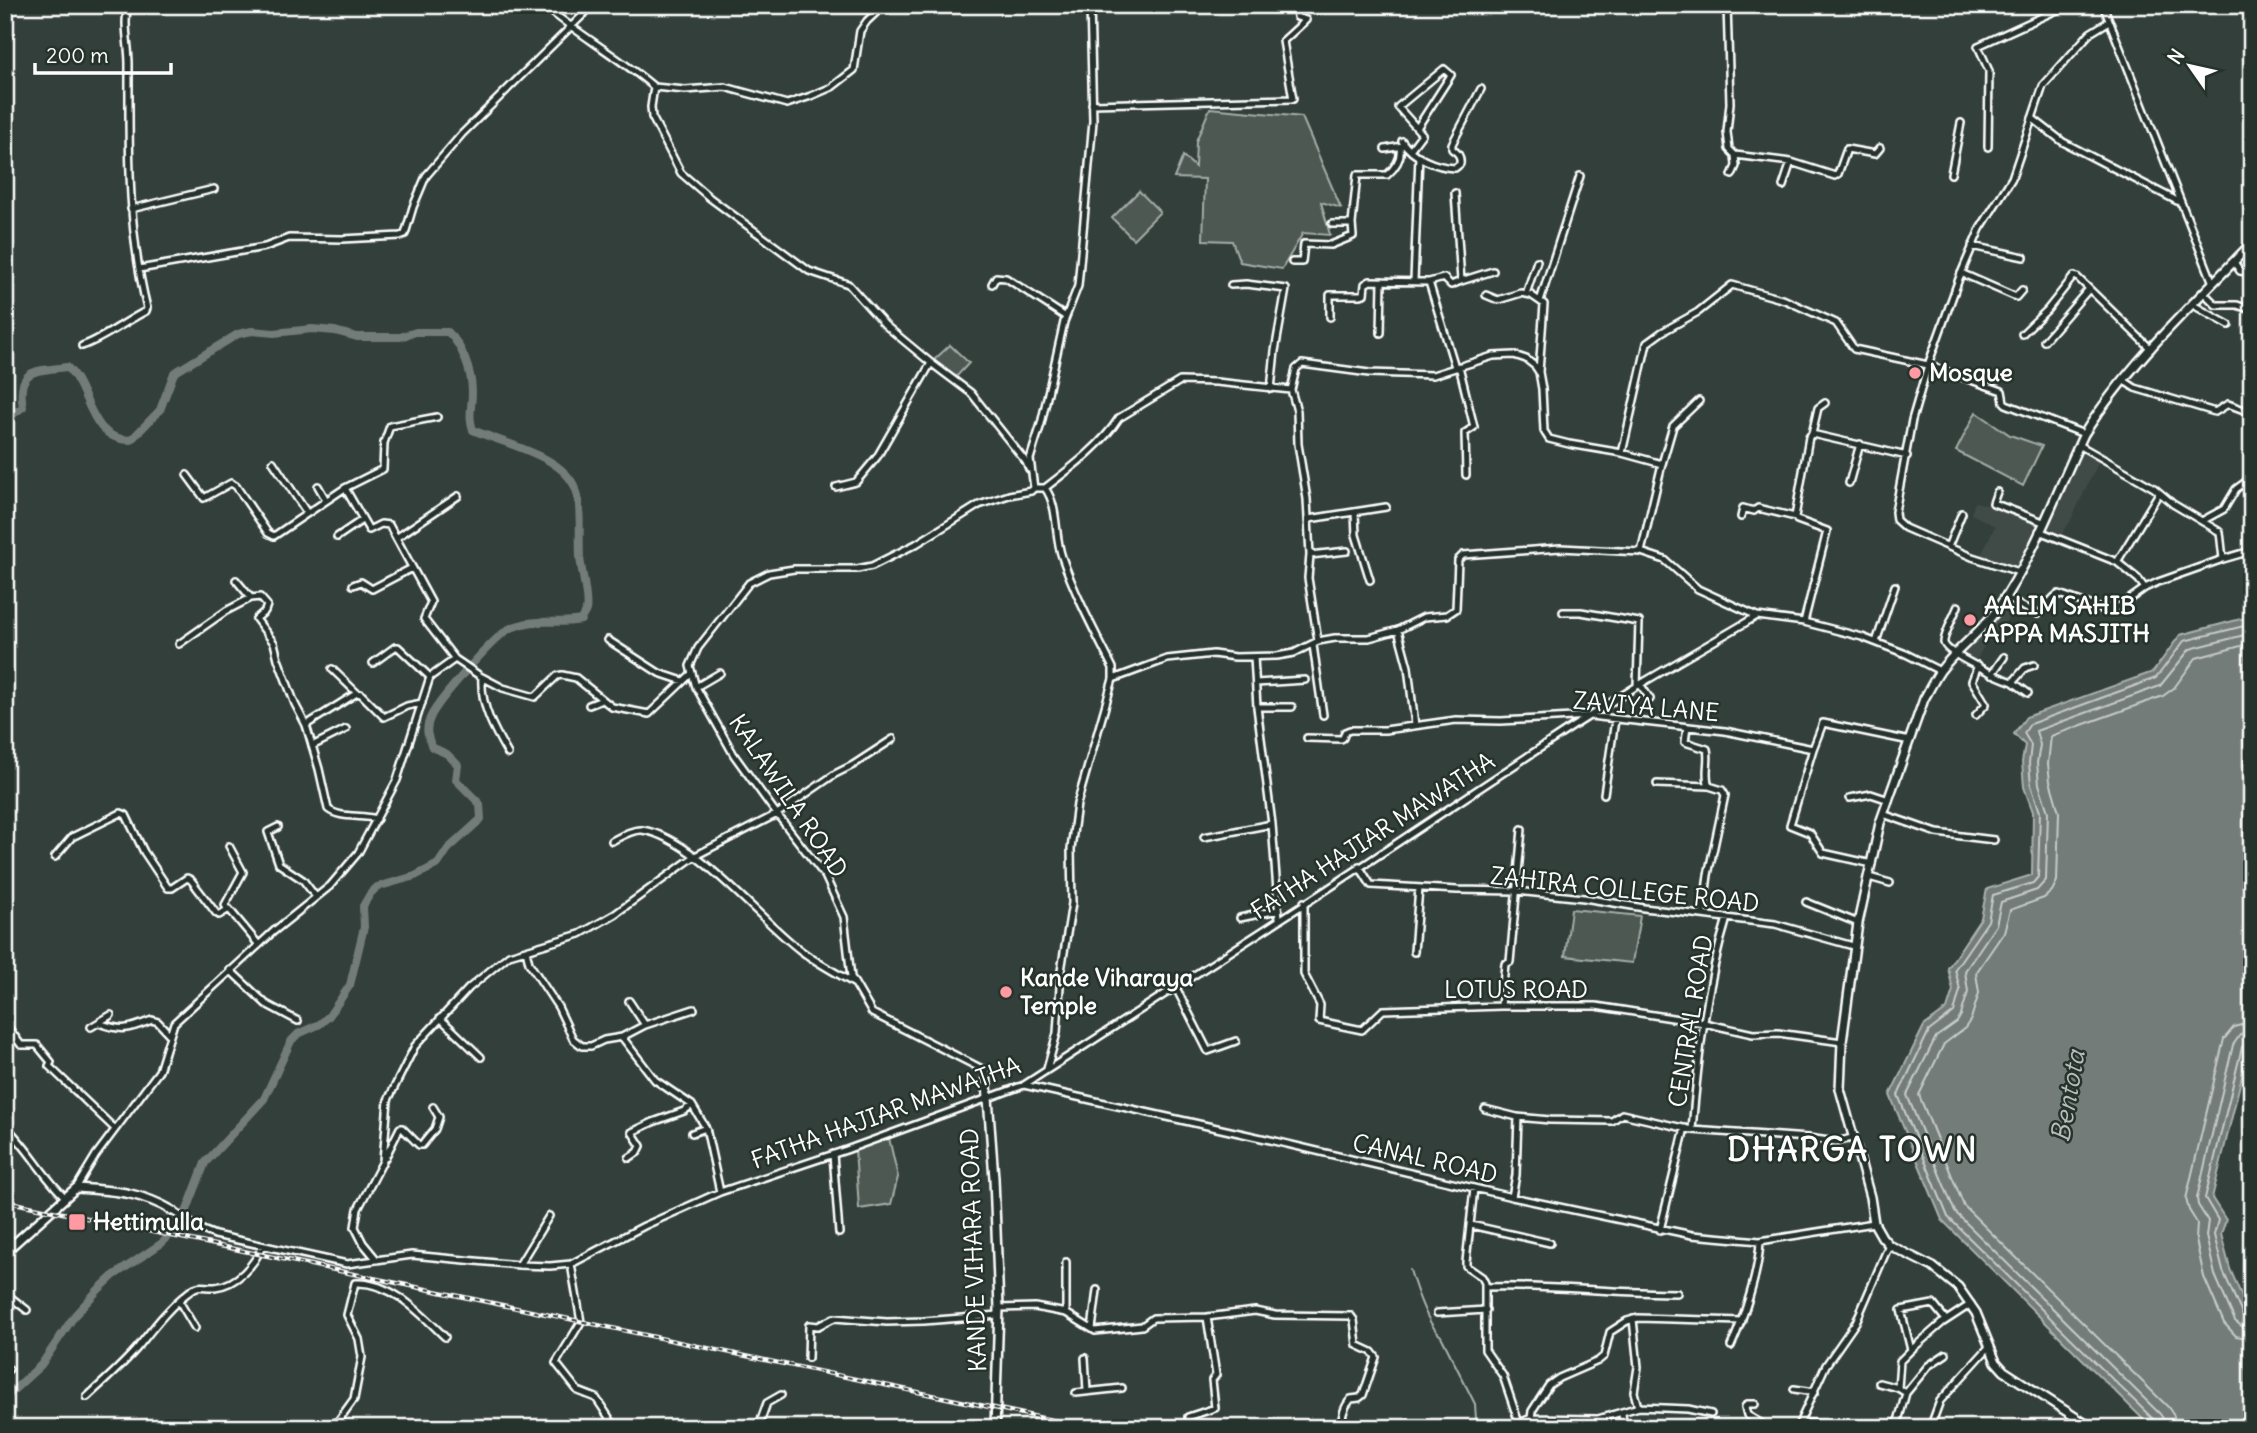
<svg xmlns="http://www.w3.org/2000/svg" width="2257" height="1433" viewBox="0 0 2257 1433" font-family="Delius,sans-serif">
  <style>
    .built { fill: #404c47 }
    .green { fill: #4d5853; stroke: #a6aca9; stroke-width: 2 }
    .water { fill: #737b78; stroke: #abb0ae; stroke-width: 2 }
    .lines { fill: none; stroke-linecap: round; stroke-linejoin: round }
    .shore { stroke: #c7cac9; stroke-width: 2 }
    .stream { stroke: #abb0ae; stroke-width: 2 }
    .river { stroke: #737b78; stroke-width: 8 }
    .minor-casing { stroke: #fff; stroke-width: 10 }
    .major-casing { stroke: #fff; stroke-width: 12 }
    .minor { stroke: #26332d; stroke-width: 5 }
    .major { stroke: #26332d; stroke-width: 7 }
    .rail-casing { stroke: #fff; stroke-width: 4.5 }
    .rail { stroke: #26332d; stroke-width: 2; stroke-dasharray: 5; stroke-linecap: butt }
    .poi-dot { fill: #ff9aa2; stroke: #26332d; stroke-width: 2.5 }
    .labels { text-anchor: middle; stroke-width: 5; stroke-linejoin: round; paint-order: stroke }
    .poi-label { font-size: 24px; font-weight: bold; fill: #fff; stroke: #26332d; text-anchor: start }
    .street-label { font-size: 24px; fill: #fff; stroke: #26332d }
    .water-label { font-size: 26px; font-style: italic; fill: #b9bdbc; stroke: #26332d }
    .district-label { font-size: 32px; font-weight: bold; letter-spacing: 2px; fill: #fff; stroke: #26332d }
  </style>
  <rect width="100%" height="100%" fill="#333f3a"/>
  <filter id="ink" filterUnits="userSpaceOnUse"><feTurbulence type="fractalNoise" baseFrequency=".0143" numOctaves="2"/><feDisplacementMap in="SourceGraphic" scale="14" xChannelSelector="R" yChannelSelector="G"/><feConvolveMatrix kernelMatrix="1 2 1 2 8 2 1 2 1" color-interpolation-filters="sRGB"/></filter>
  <g filter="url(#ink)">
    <path class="built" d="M2079 447 2100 459 2070 522 2061 535 2042 531Z
      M1975 502 1994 507 2036 524 2018 570 1980 557 1995 526 1971 514Z
      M2005 600 2015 605 2005 623 1985 644 1977 659H1969L1958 654Z"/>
    <path class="green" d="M1210 108 1302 117 1341 208 1321 202 1330 235 1303 233 1282 269 1240 262 1232 241 1203 240 1205 179 1174 178 1183 156 1195 167 1196 141Z
      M1139 191 1160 212 1133 239 1112 218Z
      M950 345 969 363 956 377 934 360Z
      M1976 412 2010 435 2042 446 2023 486 1956 451Z
      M1571 909 1640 916 1632 963 1565 956Z
      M889 1138 898 1177 891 1204 859 1209 855 1149Z"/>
    <path class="water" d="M2252 616V1035L2212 1198 2226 1220 2221 1234 2230 1269 2252 1320V1428H2152L1942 1220 1890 1095 1924 1026 1947 1009 1953 990 1948 968 1981 918 1987 889 2032 875 2033 812 2024 787 2022 762 2025 745 2014 734 2026 717 2153 672 2180 635Z"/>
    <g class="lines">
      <path class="shore" d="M2252 1022 2234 1027 2224 1039 2186 1199 2189 1210 2197 1223 2196 1240 2204 1277 2224 1323 2236 1336 2252 1339
        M2252 1032 2240 1035 2233 1045 2197 1198 2198 1205 2208 1221 2206 1236 2215 1275 2235 1321 2243 1327 2252 1329
        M2252 1041 2246 1042 2242 1047 2205 1198 2218 1220 2214 1235 2223 1271 2243 1316 2252 1320
        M2156 1428 2154 1420 1948 1217 1898 1095 1929 1031 1954 1012 1960 990 1955 969 1988 921 1993 895 2033 883 2038 877 2040 812 2031 785 2029 763 2031 745 2024 733 2030 724 2156 678 2184 641 2252 624
        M2165 1428 2164 1420 2160 1414 1955 1212 1907 1095 1936 1037 1957 1022 1961 1015 1968 992 1965 971 1996 925 2001 902 2037 890 2046 880 2048 812 2039 784 2037 763 2040 745 2036 731 2160 686 2190 649 2252 633
        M2175 1428 2174 1416 2168 1407 1964 1206 1919 1095 1944 1044 1965 1028 1971 1019 1979 993 1976 973 2004 932 2010 910 2044 898 2052 891 2057 881 2059 812 2050 781 2048 764 2051 736 2163 696 2174 688 2196 658 2252 643"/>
      <path class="stream" d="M1410 1270C1415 1287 1428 1326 1441 1336L1475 1404 1476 1419 1470 1428"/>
      <path class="river" d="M5 420 23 407C16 368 36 371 67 367 91 390 88 440 131 440L160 410 174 373 238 334 252 331 274 333 312 329 335 331 357 337H400L416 332H448C462 345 472 372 472 392 472 408 468 415 473 430 506 445 571 456 578 497 581 516 579 537 580 557 581 569 589 601 586 610 585 614 582 616 581 620 556 625 536 617 511 628 495 635 439 700 431 716 425 728 427 736 432 747L447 754 458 765 456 780 480 804 481 819 448 849 438 864 415 876 377 887 370 894 363 906 364 927 350 985 329 1016 320 1024 298 1034 291 1041 264 1099 205 1163 187 1210 176 1229 162 1243 113 1276 98 1290 75 1315 41 1365 5 1398"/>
      <defs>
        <path id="minor" d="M543 5C578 34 619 57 654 87L651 107 652 117 681 173 710 198 809 271 848 284 885 325 931 363 971 393 1026 462 1029 469
          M1727 5 1730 103 1727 132 1729 149 1735 155
          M2103 5 2213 283
          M654 87 685 90 725 87 787 104 811 96 832 87 854 70 860 31 867 21 884 5
          M1092 104 1293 99 1283 41 1306 20 1297 17 1296 5
          M2032 118 2063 142 2181 203
          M1402 141C1413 158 1436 167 1455 168L1460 164C1461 156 1458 153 1452 149V144L1481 89
          M1988 147 1989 71 1978 46 2068 5
          M1385 149 1402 146
          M1410 150 1422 134 1398 107 1444 69 1451 75 1417 128
          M1951 174 1961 123
          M1732 175 1736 166 1735 155 1791 162 1835 176 1838 174 1847 149 1875 154 1880 148
          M1783 186 1791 162
          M131 209 214 189
          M1332 224H1352L1357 175H1387C1395 168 1402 158 1400 147
          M1972 246 2024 257
          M1292 262H1302L1304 244 1331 245 1353 236 1352 224
          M2234 262 2240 271 2252 273
          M139 269 265 247 289 238 342 239 400 236 405 234 413 207 426 176 462 134 589 9 595 5
          M1961 273 2016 297 2022 290
          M1414 281 1419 156
          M1461 281 1493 271
          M1429 282 1444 278 1451 285 1461 281 1455 193
          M992 284 996 277 1006 278 1066 317
          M1231 285 1246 284 1286 289 1275 351 1271 389
          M2204 293 2216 305H2237L2252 310
          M1526 294 1537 261
          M1486 295 1498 300 1521 293 1531 295 1544 304 1539 372
          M1540 301 1580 176
          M2193 305 2229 325
          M1330 317V295H1361L1364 294 1365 284 1370 281 1429 282 1455 367
          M1381 333 1382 281
          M2022 334 2047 310 2074 276 2077 277 2151 349
          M2044 341 2089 289
          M82 346C105 338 124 322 146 311L147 308C127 228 129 146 129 64 129 45 123 23 128 5
          M1459 366 1474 427 1465 433 1466 475
          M2123 380 2135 388 2215 412 2228 404 2252 413
          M1291 390 1297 411 1298 444 1307 499 1310 555 1308 578 1318 641
          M1812 434 1818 408 1825 403
          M1622 453 1647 343 1662 332 1698 312 1732 285 1785 300 1836 323 1854 349 1928 365 2002 391 2004 402 2006 404 2084 434
          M273 462 307 513
          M1662 464 1673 426 1699 401
          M187 475 204 498 231 483 236 486 268 533 274 536 345 488 383 469 384 443 390 426 437 417
          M1849 483 1860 444
          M318 486 326 500
          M836 487 856 482 877 457 931 363
          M345 488 369 530 381 524 389 525 431 602 424 619 455 659
          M1045 488C1071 468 1101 446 1119 418L1180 381 1216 382 1291 390 1296 369 1302 364 1369 373 1433 375 1493 356 1514 355 1526 359 1535 366 1539 372 1542 389 1544 431 1549 439 1569 444 1622 453 1662 464 1641 552
          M1997 492 1993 503 2043 522
          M1355 513 1356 535 1370 580
          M1741 517 1743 508 1754 511 1758 508 1795 517
          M1309 519 1386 507
          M2202 521 2224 509 2236 489 2251 478
          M2039 531 2117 562 2159 493
          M337 537 362 520
          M396 538 458 496
          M1948 547 1962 513
          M1310 555 1347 551
          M2223 559 2247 552 2252 556
          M2117 562 2138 579 2145 588
          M2019 572 1972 557 1905 528 1896 520 1895 512 1912 420 1928 365 1960 276 1980 229 2012 178 2043 86 2090 33 2108 22
          M236 580 251 598 260 597 267 605 265 611 256 619 274 643 278 659 295 704 306 725 357 693 361 694 384 717 407 706 422 703
          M353 585 361 582 372 589 412 568
          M2005 598 2038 614C2048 610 2049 598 2059 594L2107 611 2117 608 2145 588 2158 582 2223 559 2220 532 2173 504 2154 488 2079 445
          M1958 606C1955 613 1943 637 1944 643 1946 654 2001 678 2013 682L2025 668 2034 665
          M1563 612H1581L1639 622 1637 686
          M1804 622 1827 531 1797 520 1795 517 1809 437 1812 434 1907 456
          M1398 630 1408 667 1415 725
          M608 640 659 673 683 681
          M1876 642 1895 586
          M179 644 226 611 251 598
          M1313 645 1323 715
          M1254 657 1257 707 1272 824 1279 918
          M373 663 395 647H398L430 677
          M332 669 357 693
          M1992 674 2004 657
          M482 677C480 705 494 730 508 754
          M1113 679 1167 659 1213 654 1235 657 1277 656 1294 653 1318 641 1335 638H1369L1398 630 1424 617 1447 615 1456 609 1458 560 1463 555 1560 548 1641 552 1665 560 1698 589 1757 616
          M2013 682 2028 693
          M1256 683 1305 680
          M1640 684 1650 699
          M696 687 720 673
          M589 705 602 700
          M1257 707H1292
          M1976 715 1986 704 1972 681 1978 665
          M306 725 319 769 328 809C340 819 361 814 377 819
          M1687 727 1685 742 1707 749C1710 761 1704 773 1709 786L1722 790 1725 795 1708 875 1703 914
          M1307 738 1341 739 1343 738 1345 732 1350 730H1385L1456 720 1501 721 1590 716 1725 731 1813 749 1790 825 1810 833 1823 853 1872 864
          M312 746 346 729
          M1813 749 1823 723 1910 741
          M1657 784 1709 786
          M1604 794 1615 720
          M1850 798 1871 794 1889 800
          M1883 814 1937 833 1994 840
          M278 827 268 832 279 864 303 880 316 897
          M1204 837 1272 824
          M612 841C620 837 632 829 642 830 693 837 758 918 800 950 817 963 837 973 855 984
          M55 857 72 837 121 813 126 815 144 852 168 888H172L187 878 191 880 216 913 219 915 229 909 259 945
          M1359 866 1371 885 1457 890 1516 891 1584 898 1644 908 1775 924 1853 946
          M1869 877 1890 883
          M1304 902V974L1320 1005 1319 1021 1362 1030 1383 1010 1501 1006H1596L1704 1023 1753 1034 1778 1033 1842 1042
          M1806 902 1858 923
          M227 909 225 905 243 872 229 846
          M1240 918 1278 910
          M526 950 529 963 558 1007 573 1039 582 1046H591L604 1040 622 1037 655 1080 692 1105 706 1128 720 1192
          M1414 952 1419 888
          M230 970 266 1004 298 1021
          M1175 986 1208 1051 1236 1041
          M629 1001 645 1025
          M1501 1006 1505 964 1510 962 1522 829
          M440 1018 481 1057
          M5 1023 21 1045H37L51 1062 49 1066 115 1129
          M99 1023C123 1032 129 1029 152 1020L158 1022 170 1035
          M91 1027 111 1015
          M622 1037 645 1025 694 1009
          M1047 1069 1057 1033 1061 971 1072 903 1071 849 1077 804 1113 679V668C1095 632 1075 595 1062 557 1054 535 1059 507 1045 488H1034L1030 459 1041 424 1064 322 1078 286 1093 121 1090 5
          M986 1071 872 1013 851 977 844 917 825 876 773 809 734 755 696 687 690 666 698 648 749 583 769 573 794 569H857L872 566 916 544 979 505 1009 495 1031 491 1034 488
          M1024 1085 1266 1139 1512 1197 1692 1235 1760 1241 1874 1223
          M1485 1109 1517 1117 1550 1120 1612 1121 1622 1114 1692 1130 1808 1138 1836 1142 1852 1138
          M5 1126C29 1148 42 1176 66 1198
          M1692 1130C1698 1059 1706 986 1727 918
          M692 1133 706 1128
          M833 1154 839 1233
          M385 1158 400 1128H402L419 1145H422L435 1129 439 1117 433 1107
          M629 1158 638 1152 641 1146 632 1132 653 1122 684 1111 692 1105
          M76 1188 96 1155 159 1071 174 1023 274 931 330 886 358 853 397 780 430 677 455 659 480 676 503 688 535 697 557 676 562 675 576 678 612 707 649 714 691 674
          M1474 1188 1466 1262V1266L1482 1277 1485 1283V1350L1503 1376 1519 1423 1517 1428
          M1512 1197 1516 1175 1518 1117
          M173 1211 200 1229 215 1235 347 1264 412 1255 519 1265 550 1266 571 1264 644 1226 720 1192 846 1150 1024 1085 1326 890 1572 727 1637 686 1757 616 1804 622 1862 637 1906 654 1940 671
          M1471 1225 1550 1243
          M1660 1230 1685 1128
          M5 1236 15 1243
          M377 1260 363 1243 355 1227 358 1209 383 1161 388 1100 415 1046 469 988 509 955 580 934 615 914 695 856 777 814 835 774 853 765 893 739
          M571 1264 581 1322 556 1363 578 1391 596 1398 616 1428
          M519 1265 549 1216
          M1485 1287C1549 1285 1613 1293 1677 1293
          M5 1293 27 1310
          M179 1301 195 1328
          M999 1308 1035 1307 1066 1313V1262
          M1066 1313 1095 1331 1142 1326 1153 1318 1207 1317 1255 1311 1275 1315 1351 1316 1354 1320 1357 1345 1372 1352 1376 1357 1363 1395 1359 1398 1351 1399C1343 1408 1342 1416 1341 1428
          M1437 1313 1486 1310
          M1633 1319 1638 1367 1634 1392 1638 1407
          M1092 1329 1097 1290
          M1731 1346C1744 1317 1759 1272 1760 1241
          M1911 1350 1942 1323 1971 1304
          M808 1358 809 1325 818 1326 834 1318 887 1322 924 1321 999 1315
          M1085 1358 1087 1391
          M5 1372 9 1369
          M1879 1383 1898 1388
          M1794 1389 1815 1392
          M1076 1393 1122 1388
          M1906 1393 1928 1366 1946 1354
          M87 1397C104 1381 123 1365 138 1347 154 1327 169 1307 190 1291 200 1283 204 1288 215 1287 237 1285 255 1264 262 1246
          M1755 1404H1747L1745 1407 1747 1415 1769 1428
          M1622 1412 1623 1428
          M1531 1418 1532 1411 1549 1385 1559 1378 1598 1361 1604 1356 1610 1332 1627 1321 1638 1318 1742 1321
          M1519 1423 1531 1418 1598 1419 1639 1407 1688 1409 1711 1414
          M1800 1423 1882 1428
          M333 1428 354 1399 362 1357 359 1339 347 1315 355 1283C391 1281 421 1314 445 1337
          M758 1428 767 1403 781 1395
          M1189 1428 1188 1417 1215 1408 1212 1380 1216 1375 1207 1317
          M1797 1428 1826 1365 1856 1322 1889 1245
          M1896 1428 1906 1393 1898 1388 1900 1361 1911 1350 1901 1310 1933 1304 1946 1320
          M1930 1428 1940 1401 1989 1347"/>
        <path id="major" d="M986 1071 994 1178 999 1308 995 1428
          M5 1252 76 1188C114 1191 139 1191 173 1211
          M2092 1428 2004 1371 1996 1362 1976 1313 1958 1287 1933 1267 1889 1245 1882 1237 1874 1223 1870 1197 1840 1089 1842 1042 1858 923 1880 823 1924 699C1929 690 1934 680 1940 671 1957 648 1982 632 1998 608 2034 556 2057 491 2084 434 2129 363 2193 304 2252 243"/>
      </defs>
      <use href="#minor" class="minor-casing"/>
      <use href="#major" class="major-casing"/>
      <use href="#minor" class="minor"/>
      <use href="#major" class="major"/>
      <defs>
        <path id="rail" d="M5 1201 1090 1428"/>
      </defs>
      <use href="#rail" class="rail-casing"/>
      <use href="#rail" class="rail"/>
    </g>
  </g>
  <g class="poi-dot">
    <circle cx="1915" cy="373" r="7"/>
    <circle cx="1970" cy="620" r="7"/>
    <circle cx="1006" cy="992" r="7"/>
    <rect x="68" y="1213" width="18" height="18" rx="3.5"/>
  </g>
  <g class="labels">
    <g class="poi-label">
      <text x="1929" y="381">Mosque</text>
      <text x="1984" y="614">AALIM SAHIB<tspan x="1984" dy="28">APPA MASJITH</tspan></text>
      <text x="1020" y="986">Kande Viharaya<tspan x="1020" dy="28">Temple</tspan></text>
      <text x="93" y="1230">Hettimulla</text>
    </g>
    <g class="street-label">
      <text transform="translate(1646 707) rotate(5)" y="8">ZAVIYA LANE</text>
      <text transform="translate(788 796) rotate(56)" y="8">KALAWILA ROAD</text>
      <text transform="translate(1373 836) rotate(-33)" y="8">FATHA HAJIAR MAWATHA</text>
      <text transform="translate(1625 890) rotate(6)" y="8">ZAHIRA COLLEGE ROAD</text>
      <text x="1516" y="998">LOTUS ROAD</text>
      <text transform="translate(1691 1021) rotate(-81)" y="8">CENTRAL ROAD</text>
      <text transform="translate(886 1113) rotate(-20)" y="8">FATHA HAJIAR MAWATHA</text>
      <text transform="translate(1425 1159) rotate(13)" y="8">CANAL ROAD</text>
      <text transform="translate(974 1250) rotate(-92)" y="8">KANDE VIHARA ROAD</text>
    </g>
    <g class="water-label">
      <text transform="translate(2068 1096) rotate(-80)" y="9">Bentota</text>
    </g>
    <g class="district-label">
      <text x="1853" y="1161">DHARGA TOWN</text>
    </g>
  </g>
  <rect width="2257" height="1433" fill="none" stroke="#26332d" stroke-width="28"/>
  <rect x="14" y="14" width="2229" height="1405" fill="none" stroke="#fff" stroke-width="2.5" filter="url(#ink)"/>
  <g transform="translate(2190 66) rotate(304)" stroke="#26332d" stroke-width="5" paint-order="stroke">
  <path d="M0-5L12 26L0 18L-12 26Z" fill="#ffffff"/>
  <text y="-10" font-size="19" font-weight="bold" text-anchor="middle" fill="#ffffff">N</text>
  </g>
  <path d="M35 63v10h136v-10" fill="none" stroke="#ffffff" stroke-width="3.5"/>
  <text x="46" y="63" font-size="21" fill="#ffffff" stroke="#26332d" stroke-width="5" paint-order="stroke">200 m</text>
</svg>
